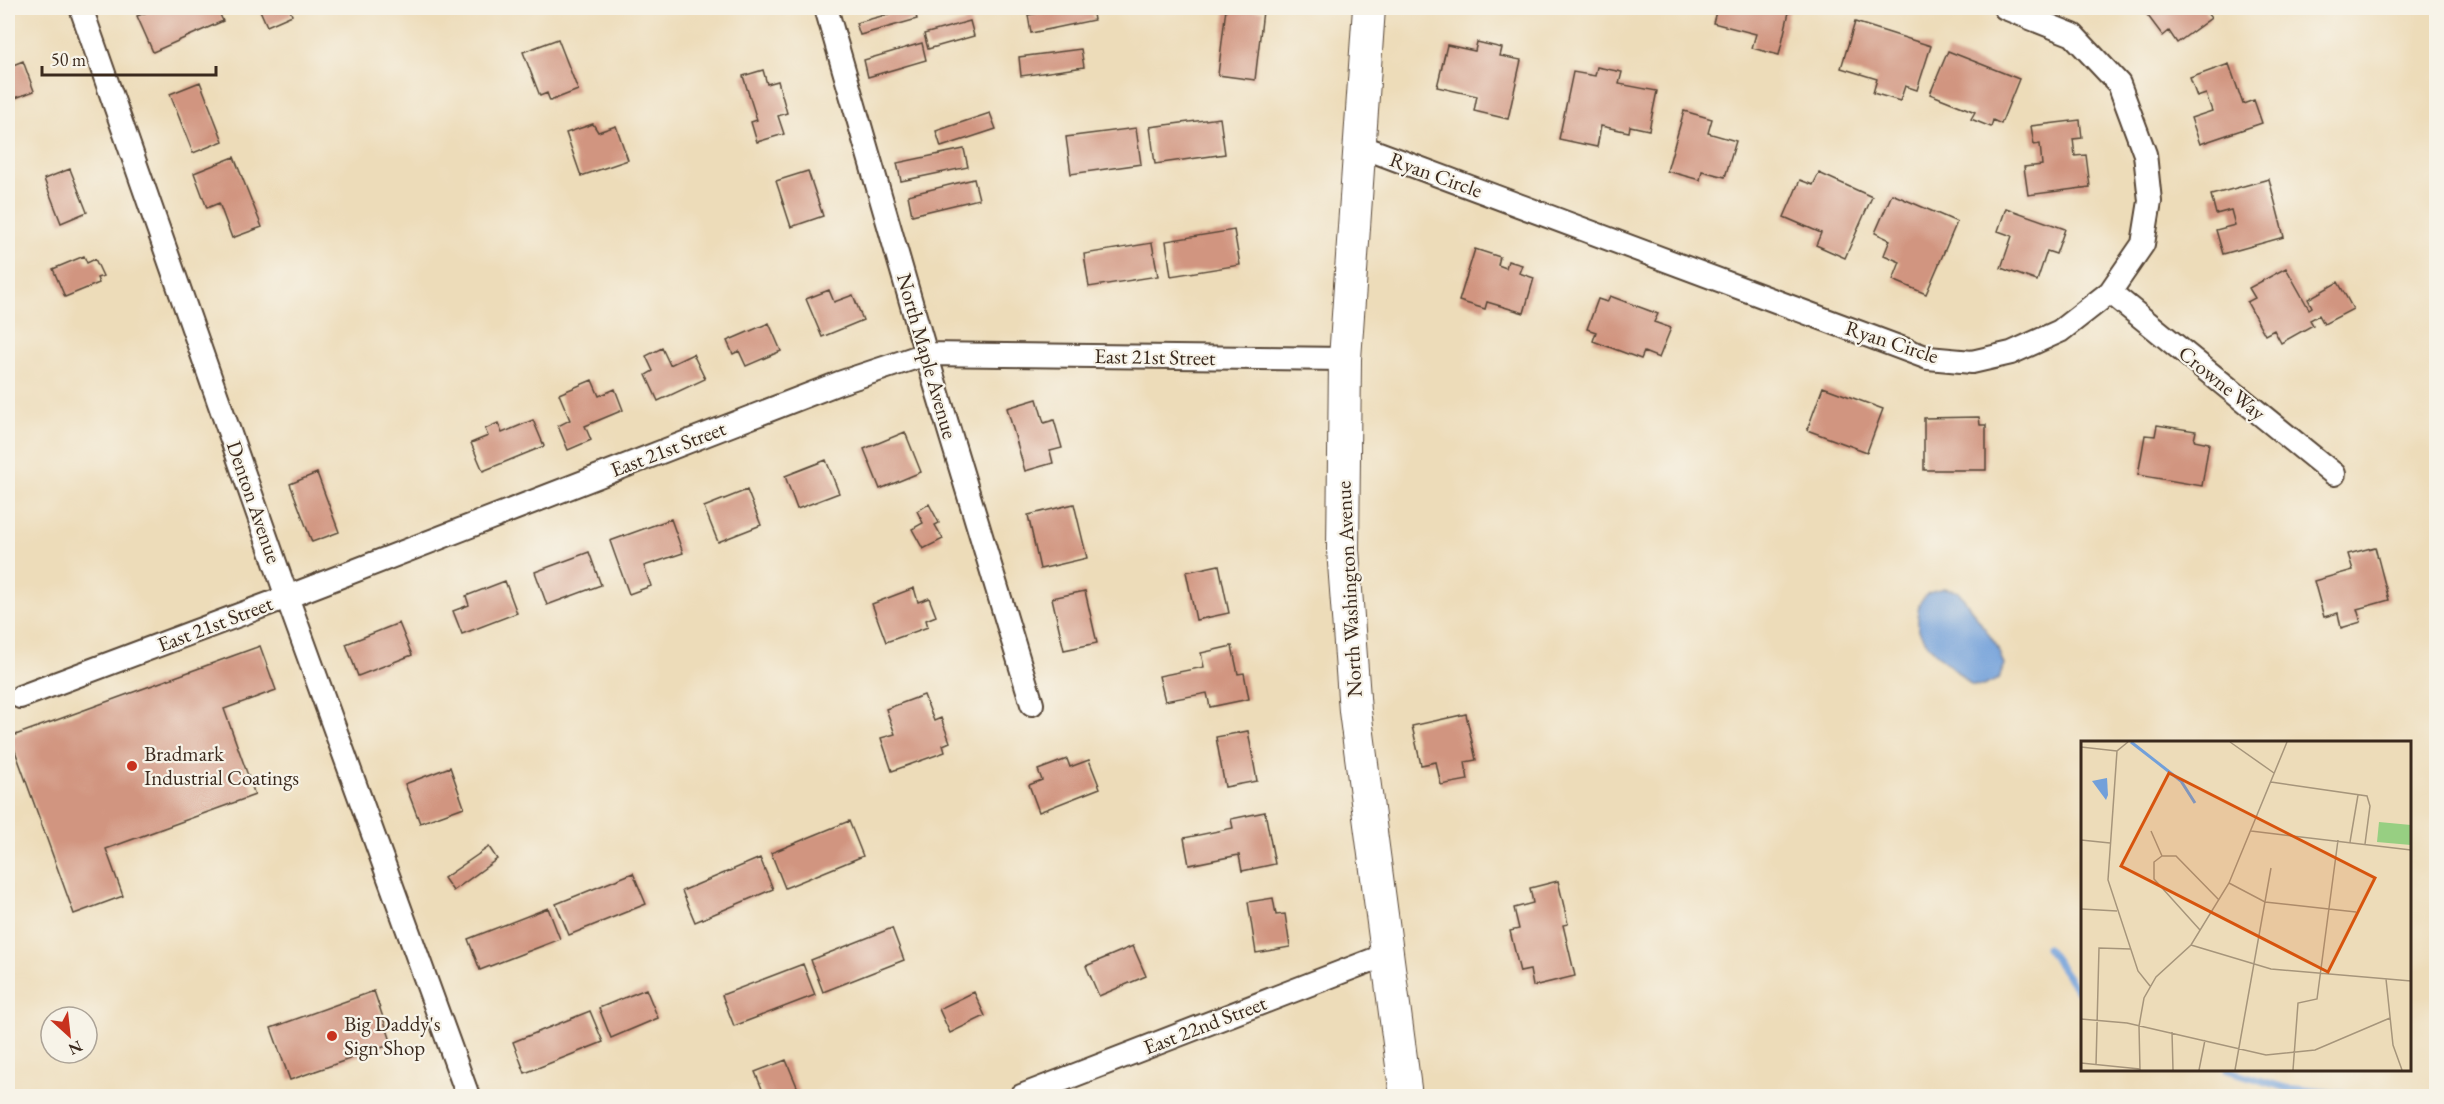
<svg xmlns="http://www.w3.org/2000/svg" width="2444" height="1104" viewBox="0 0 2444 1104" font-family="'EB Garamond',serif">
  <style>
    .water { fill: #72a0da; stroke: #56657c; stroke-width: 1.5 }
    .lines { fill: none; stroke-linecap: round; stroke-linejoin: round }
    .stream { stroke: #72a0da; stroke-width: 7 }
    .building { fill: #d19580 }
    .street-casing { stroke: #564535; stroke-width: 26 }
    .secondary-casing { stroke: #564535; stroke-width: 34 }
    .street { stroke: #fff; stroke-width: 22 }
    .secondary { stroke: #fff; stroke-width: 32 }
    .poi-dot { fill: #c8321e; stroke: #f7f3e8; stroke-width: 2 }
    .labels { text-anchor: middle; stroke-width: 4.5; stroke-linejoin: round; paint-order: stroke }
    .street-label { font-size: 21px; fill: #3b2a1e; stroke: #f7f3e8 }
    .poi-label { font-size: 21px; fill: #3b2a1e; stroke: #f7f3e8; text-anchor: start }
    .inset-river { fill: none; stroke: #72a0da; stroke-width: 3 }
    .inset-road { fill: none; stroke: #a6957b; stroke-width: 1.5 }
    .view { fill: #d7540e; fill-opacity: 0.15; stroke: #d7540e; stroke-width: 3 }
    .inset-edge { fill: none; stroke: #3b2a1e; stroke-width: 3 }
  </style>
  <rect width="100%" height="100%" fill="#f7f3e8"/>
  <filter id="ink" filterUnits="userSpaceOnUse"><feTurbulence type="fractalNoise" baseFrequency=".0167" numOctaves="2"/><feDisplacementMap in="SourceGraphic" scale="12" xChannelSelector="R" yChannelSelector="G"/><feConvolveMatrix kernelMatrix="1 2 1 2 8 2 1 2 1" color-interpolation-filters="sRGB"/></filter>
  <filter id="wash" filterUnits="userSpaceOnUse"><feTurbulence type="fractalNoise" baseFrequency=".008" numOctaves="4" result="noise"/><feDisplacementMap in="SourceGraphic" scale="24" xChannelSelector="R" yChannelSelector="G"/><feGaussianBlur stdDeviation="1.35" result="paint"/><feColorMatrix in="noise" values="0 0 0 0 0 0 0 0 0 0 0 0 0 0 0 0 0 1.4 0 .05"/><feComposite in="paint" operator="in"/></filter>
  <g filter="url(#wash)">
    <rect width="100%" height="100%" fill="#eddcb9"/>
    <path class="water" d="M1944 588 1959 592 1997 646 2004 665 1999 679 1983 686 1971 685C1955 668 1928 651 1919 630 1917 625 1918 617 1918 611 1919 596 1931 591 1944 588Z"/>
    <g class="lines">
      <path class="stream" d="M2047 948 2078 991 2082 994
        M2227 1070 2286 1088 2365 1096"/>
    </g>
    <g id="blocks">
      <path class="building" d="M157 8H217L223 21 153 52 137 16Z
        M259 8H289L292 15 267 26Z
        M911 8H914L917 19 860 35 856 23Z
        M918 8H936L920 12Z
        M1065 8H1092L1094 20 1031 33 1028 15Z
        M1226 8 1263 11 1255 80 1218 75Z
        M1717 8H1790L1779 55 1752 48 1756 34 1713 23Z
        M2142 8H2203L2211 18 2177 43 2169 31 2163 36Z
        M970 21 974 36 928 49 924 34Z
        M1855 22 1931 46 1917 90 1905 86 1900 101 1873 93 1877 79 1841 68Z
        M558 39 578 90 550 101 547 93 540 96 523 52Z
        M1477 42 1502 48 1500 56 1521 60 1508 119 1474 111 1477 96 1437 87 1447 45 1475 51Z
        M922 43 926 60 868 77 864 60Z
        M1081 49 1084 67 1021 76 1019 57Z
        M1948 51 2019 79 2001 124 1993 120 1991 127 1971 119 1975 112 1930 94Z
        M23 61 34 91 10 100 12 105 8 107V67Z
        M2229 64 2243 104 2254 100 2262 123 2200 144 2191 118 2212 111 2206 94 2197 97 2190 78Z
        M1597 67 1622 72 1619 84 1657 91 1649 130 1630 126 1629 132 1601 126 1597 147 1559 139 1573 72 1595 76Z
        M763 70 767 84 778 81 787 113 778 116 784 134 757 142 751 122 757 120 743 76Z
        M200 82 223 141 193 153 170 94Z
        M1684 111 1712 119 1708 133 1736 141 1725 177 1702 171 1700 180 1667 171Z
        M990 113 996 129 941 147 936 131Z
        M1220 118 1225 154 1155 164 1150 127Z
        M2080 120 2082 138 2073 139 2075 156 2086 155 2090 187 2028 195 2024 167 2042 165 2040 144 2034 145 2031 126Z
        M593 124 598 132 616 126 628 160 581 176 566 133Z
        M1136 128 1141 164 1071 174 1066 137Z
        M964 149 968 167 901 181 897 163Z
        M234 157 262 227 232 238 219 203 207 208 194 173Z
        M70 169 87 212 61 223 44 179Z
        M808 171 823 216 791 227 776 181Z
        M1819 173 1872 197 1845 258 1816 245 1821 233 1784 217 1800 180 1813 185Z
        M974 179 979 199 912 215 908 195Z
        M2269 179 2284 237 2223 254 2216 230 2235 225 2231 210 2216 214 2211 195Z
        M1892 194 1957 222 1926 294 1893 280 1900 262 1884 255 1890 240 1875 233Z
        M2006 208 2065 229 2056 254 2047 251 2037 281 2001 268 2012 236 1998 231Z
        M1234 230 1240 265 1171 276 1166 241Z
        M1152 243 1158 276 1089 287 1084 254Z
        M1475 249 1500 257 1498 265 1506 268 1508 261 1522 265 1519 273 1534 278 1524 313 1487 302 1485 309 1459 301Z
        M84 256 87 263 95 259 103 276 97 278 99 283 65 297 53 269Z
        M2286 268 2309 309 2312 307 2308 299 2338 282 2353 309 2324 324 2319 315 2310 320 2313 325 2281 343 2274 330 2265 335 2247 302 2255 298 2249 288Z
        M829 290 834 302 853 295 863 320 822 337 806 299Z
        M1610 296 1658 314 1654 322 1671 328 1659 358 1644 352 1641 359 1593 341 1596 332 1587 329 1598 299 1607 302Z
        M769 323 781 351 746 366 739 351 733 354 727 341Z
        M662 348 670 365 693 354 705 379 658 401 646 375 653 371 646 356Z
        M592 380 599 396 615 389 623 410 585 426 591 440 568 450 558 426 570 420 559 394Z
        M1823 387 1883 409 1867 452 1807 430Z
        M1037 399 1044 423 1054 420 1062 448 1050 451 1053 463 1025 471 1007 408Z
        M1979 417 1980 425H1986V470H1924V418Z
        M533 420 544 446 483 471 471 443 488 436 485 429 498 423 502 433Z
        M2157 425 2196 431 2194 440 2209 443 2202 486 2138 475 2145 435 2155 436Z
        M905 432 921 472 880 489 864 449Z
        M826 460 839 493 797 509 785 476Z
        M317 473 339 532 312 542 290 484Z
        M747 490 761 525 718 542 704 507Z
        M929 504 939 523 935 525 943 539 923 549 912 529 923 523 917 511Z
        M1074 504 1087 558 1040 569 1028 515Z
        M671 519 683 553 644 566 651 586 629 594 610 541Z
        M2375 547 2389 600 2357 609 2361 622 2341 628 2338 613 2324 617 2314 581 2353 570 2348 554Z
        M589 552 601 585 547 605 535 572Z
        M1219 565 1229 613 1196 620 1186 572Z
        M505 581 517 613 462 634 453 611 469 605 466 596Z
        M914 588 918 602 929 598 936 616 926 620 928 627 886 642 872 604Z
        M1085 591 1097 643 1064 650 1052 598Z
        M399 623 412 655 358 676 346 644Z
        M260 646 276 690 224 709 255 795 106 849 123 896 74 914 10 737Z
        M1232 646 1238 674 1244 673 1249 699 1210 707 1207 693 1165 701 1159 676 1204 667 1201 653Z
        M924 695 934 721 941 718 950 742 943 745 945 752 892 771 881 738 895 734 886 709Z
        M1466 714 1476 760 1465 762 1468 780 1441 785 1436 762 1421 765 1412 726Z
        M1248 731 1257 781 1225 787 1216 737Z
        M1067 759 1070 767 1089 760 1100 788 1039 812 1029 785 1042 780 1038 770Z
        M450 767 464 807 420 823 405 784Z
        M1265 812 1275 864 1242 871 1239 855 1189 865 1184 838 1233 828 1231 819Z
        M849 821 863 856 785 888 771 853Z
        M489 847 497 859 453 891 444 878Z
        M760 858 773 889 695 922 682 891Z
        M633 873 646 904 569 935 556 904Z
        M1558 881 1568 924 1563 925 1575 976 1533 986 1530 970 1520 972 1510 931 1519 929 1514 908 1533 903 1530 888Z
        M1273 898 1276 915 1285 914 1290 947 1256 953 1248 902Z
        M548 908 560 939 480 970 468 939Z
        M892 928 904 960 823 992 811 960Z
        M1133 946 1146 976 1099 996 1086 966Z
        M803 964 815 995 734 1026 722 995Z
        M646 989 658 1018 611 1038 599 1008Z
        M374 991 392 1044 290 1080 271 1028Z
        M974 992 985 1016 950 1033 939 1009Z
        M590 1011 603 1042 525 1073 513 1042Z
        M786 1060 801 1096H765L755 1072Z"/>
    </g>
  </g>
  <g filter="url(#ink)">
    <use href="#blocks" fill-opacity="0" stroke="#564535" stroke-width="1.5"/>
    <g class="lines">
      <defs>
        <path id="street" d="M81 8 287 597 468 1096
          M826 8 926 354 1032 704
          M1360 146 1928 358 1972 362 2011 353 2060 331 2110 292 2143 244 2150 201 2145 154 2119 84 2073 35 2005 8
          M2110 292 2334 474
          M20 697 287 597 839 383 926 354 1345 359
          M1021 1096 1388 954"/>
        <path id="secondary" d="M1369 8 1345 359 1343 550 1355 711 1406 1096"/>
      </defs>
      <use href="#street" class="street-casing"/>
      <use href="#secondary" class="secondary-casing"/>
      <use href="#street" class="street"/>
      <use href="#secondary" class="secondary"/>
    </g>
  </g>
  <g class="poi-dot">
    <circle cx="132" cy="766" r="6"/>
    <circle cx="332" cy="1036" r="6"/>
  </g>
  <g class="labels">
    <g class="street-label">
      <text transform="translate(1436 175) rotate(20)" y="7">Ryan Circle</text>
      <text transform="translate(1892 342) rotate(18)" y="7">Ryan Circle</text>
      <text transform="translate(927 356) rotate(74)" y="7">North Maple Avenue</text>
      <text transform="translate(1155 357) rotate(1)" y="7">East 21st Street</text>
      <text transform="translate(2222 383) rotate(39)" y="7">Crowne Way</text>
      <text transform="translate(668 449) rotate(-21)" y="7">East 21st Street</text>
      <text transform="translate(254 502) rotate(71)" y="7">Denton Avenue</text>
      <text transform="translate(1349 589) rotate(-93)" y="7">North Washington Avenue</text>
      <text transform="translate(215 624) rotate(-21)" y="7">East 21st Street</text>
      <text transform="translate(1205 1025) rotate(-21)" y="7">East 22nd Street</text>
    </g>
    <g class="poi-label">
      <text x="144" y="761">Bradmark<tspan x="144" dy="24">Industrial Coatings</tspan></text>
      <text x="344" y="1031">Big Daddy's<tspan x="344" dy="24">Sign Shop</tspan></text>
    </g>
  </g>
  <g transform="translate(2081 741)">
    <rect width="330" height="330" fill="#eddcb9"/>
    <path d="M298 81 330 84V104L296 101Z" fill="#97cf82"/>
    <path d="M26 37 27 54 25 59 11 40Z" fill="#72a0da"/>
    <path class="inset-river" d="M50 1 100 40 114 62"/>
    <path class="inset-road" d="M47 1 36 10 27 139 57 230 69 245M149 1 193 32M0 6 36 10M190 41 286 55 289 65 284 103M70 90 81 115M170 90 330 109M0 99 29 102M269 101 277 54M148 142 184 161 275 171M0 168 36 170M119 189 73 138V121L81 115H95L138 159M110 204 190 228 330 240M305 238 312 304 321 329M0 278 46 282 185 314 234 309 309 277M91 291 92 329M0 322 59 328M15 324 18 207 50 208M59 329 58 285 63 257 75 236 110 204 148 142 206 1M118 329 124 299M154 329 190 127M212 329 217 262 236 258 257 99"/>
    <path class="view" d="M88 32 294 137 247 231 40 125Z"/>
    <rect width="330" height="330" class="inset-edge"/>
  </g>
  <rect width="2444" height="1104" fill="none" stroke="#f7f3e8" stroke-width="30"/>
  <g transform="translate(69 1035) rotate(153)"><circle r="28" fill="#f7f3e8" stroke="#aca397" stroke-width="1.5"/>
  <path d="M0-4.5L10 22L0 15L-10 22Z" fill="#c8321e"/>
  <text y="-9" font-size="16" font-weight="bold" text-anchor="middle" fill="#3b2a1e">N</text>
  </g>
  <path d="M42 66v9h174v-9" fill="none" stroke="#3b2a1e" stroke-width="3"/>
  <text x="51" y="66" font-size="18" fill="#3b2a1e" stroke="#f7f3e8" stroke-width="4.5" paint-order="stroke">50 m</text>
</svg>
